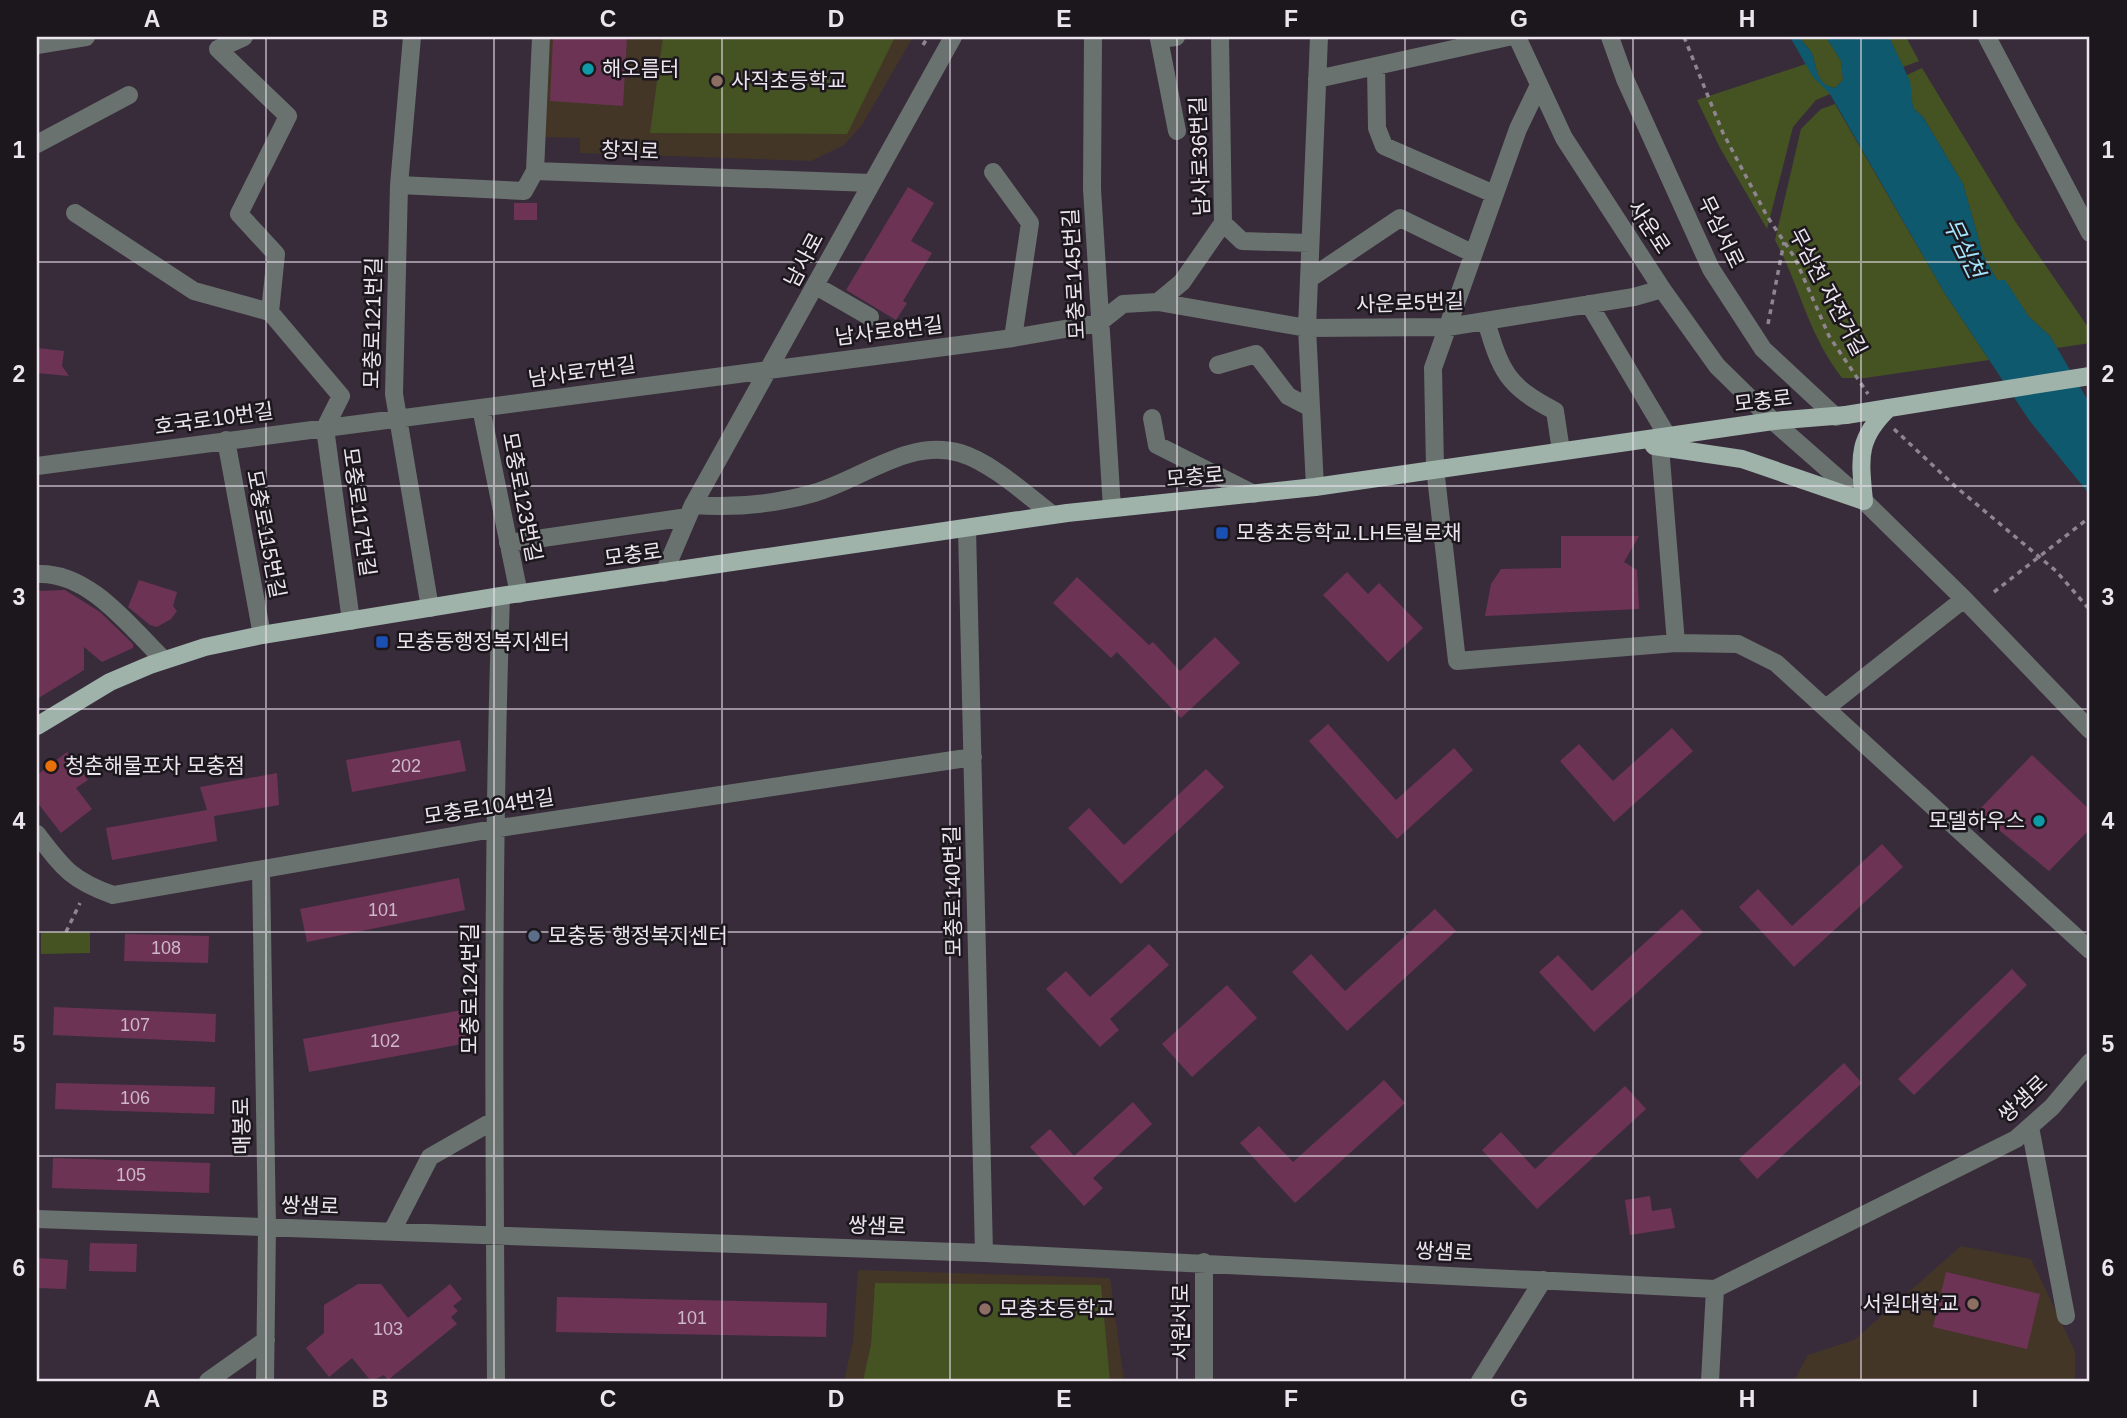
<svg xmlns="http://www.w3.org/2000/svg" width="2127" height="1418" viewBox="0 0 2127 1418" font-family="Helvetica,'Noto Sans KR',sans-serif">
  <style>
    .education { fill: #433627 }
    .green { fill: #445321 }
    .water { fill: #0e596e }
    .building { fill: #6d3355 }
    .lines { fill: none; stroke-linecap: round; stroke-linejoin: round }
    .path { stroke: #8f8591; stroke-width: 3.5; stroke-dasharray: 5 5; stroke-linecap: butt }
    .minor { stroke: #69726e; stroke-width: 18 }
    .major { stroke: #9fb3ab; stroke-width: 18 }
    .path-bridge { stroke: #8f8591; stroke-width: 3.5; stroke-dasharray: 5 5; stroke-linecap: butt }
    .major-bridge { stroke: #9fb3ab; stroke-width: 18 }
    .grid { fill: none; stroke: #ece4ee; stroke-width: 2; stroke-opacity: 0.55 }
    .culture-dot { fill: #0f9aa8; stroke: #1c171d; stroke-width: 2.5 }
    .education-dot { fill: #8d6e63; stroke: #1c171d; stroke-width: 2.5 }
    .transit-dot { fill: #1a4fb4; stroke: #1c171d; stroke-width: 2.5 }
    .food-dot { fill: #e8710a; stroke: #1c171d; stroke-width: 2.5 }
    .service-dot { fill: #5c6f8a; stroke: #1c171d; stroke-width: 2.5 }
    .labels { text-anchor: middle; stroke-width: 5; stroke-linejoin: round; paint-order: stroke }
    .number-label { font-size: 18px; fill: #ccb8c8 }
    .poi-label { font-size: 21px; fill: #ece4ee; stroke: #1c171d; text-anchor: start }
    .street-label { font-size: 21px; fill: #ece4ee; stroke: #1c171d }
    .water-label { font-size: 23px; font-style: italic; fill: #a3e5fd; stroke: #1c171d }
    .neatline { fill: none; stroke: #ece4ee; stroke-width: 2.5 }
    .grid-label { font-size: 23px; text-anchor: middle; font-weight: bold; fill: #ece4ee }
  </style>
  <rect width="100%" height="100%" fill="#382c3b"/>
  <path class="education" d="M548 37H913L862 125 844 145 811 161 580 153V138L543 137Z
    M1961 1246 2031 1259 2075 1351V1381H1794L1808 1355 1854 1340Z
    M858 1270 1110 1278 1124 1381H844L853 1341Z"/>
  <path class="green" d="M663 37H895L847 134 650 133Z
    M1800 37H1826L1841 61 1843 80 1835 88C1817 85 1817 71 1813 56 1811 49 1803 44 1800 37Z
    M1889 37H1906L1919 61 1903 67Z
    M1806 64 1830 94 1816 100 1793 127 1767 229 1720 148 1697 100Z
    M1922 68 2015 221 2090 330V343L2057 348 2050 336 2029 317 2005 281 1997 280 1983 255 1963 184 1923 117 1913 108 1907 75Z
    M1835 104 1944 292 1989 360 1865 378H1842C1807 332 1801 289 1775 240L1801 129 1821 109Z
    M41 932H90V953L41 954Z
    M875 1283 1101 1285 1110 1381H863L871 1345Z"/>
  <path class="water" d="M1790 37H1800C1803 44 1811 49 1813 56 1817 70 1817 85 1835 88L1843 80 1841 61 1826 37H1889L1910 81 1913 108 1923 117 1963 184 1983 255 1997 280H2005L2029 317 2050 336 2090 404V495L2029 420 1944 292 1830 94 1813 77Z"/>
  <path class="building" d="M553 37H627L623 106 550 101Z
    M908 187 934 203 911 241 932 253 903 301 907 303 896 320 846 290Z
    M514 203H537V220H514Z
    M37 348 64 351 62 366 69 376 37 373Z
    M1561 536H1639L1624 562 1637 570 1639 609 1485 616 1491 584 1501 569 1561 568Z
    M1347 572 1368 594 1379 583 1423 628 1388 662 1323 595Z
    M1077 577 1149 645 1153 642 1180 671 1215 637 1240 663 1181 718 1117 652 1111 658 1053 603Z
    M139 580 177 592 173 606 177 611 171 619 157 627 150 625 128 607Z
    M65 590 100 612 133 644V648L102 662 84 647V670L37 699V591Z
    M1328 724 1396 800 1454 748 1473 770 1397 839 1309 741Z
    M1672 728 1693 751 1614 822 1560 761 1579 744 1613 781Z
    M460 740 466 771 352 792 346 760Z
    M67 752 88 780 76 788 92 809 61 833 37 802V775Z
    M2032 755 2090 810V829L2049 871 1977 812Z
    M1206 769 1224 787 1121 884 1068 828 1089 808 1124 845Z
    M277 773 279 805 214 816 217 841 112 860 106 828 207 810 200 787Z
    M1882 844 1903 867 1794 967 1739 907 1758 889 1792 926Z
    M459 878 465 910 307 942 300 909Z
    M1435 909 1456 931 1347 1031 1292 972 1311 954 1345 991Z
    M1682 909 1703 932 1594 1032 1539 972 1558 955 1592 991Z
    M125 934 209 936 208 963 124 961Z
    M1149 944 1169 965 1110 1019 1119 1030 1100 1047 1046 989 1066 971 1090 997Z
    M2012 969 2027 985 1914 1095 1898 1079Z
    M1227 985 1257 1018 1192 1077 1162 1044Z
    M54 1007 216 1014 215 1042 53 1035Z
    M462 1010 468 1043 309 1072 303 1039Z
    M1844 1063 1862 1083 1757 1179 1739 1159Z
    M1384 1080 1405 1103 1295 1203 1240 1143 1259 1126 1293 1162Z
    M56 1083 215 1087 214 1114 55 1109Z
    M1625 1086 1646 1109 1537 1209 1482 1150 1501 1132 1535 1169Z
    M1133 1102 1152 1124 1093 1178 1103 1188 1084 1206 1030 1147 1050 1129 1074 1156Z
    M53 1158 210 1163 209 1193 52 1188Z
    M1650 1196 1652 1211 1671 1208 1675 1228 1630 1235 1625 1200Z
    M90 1243 137 1244 136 1272 89 1271Z
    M37 1258 68 1260 66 1289 37 1288Z
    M1946 1272 2040 1294 2027 1349 1933 1327Z
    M358 1284H381L408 1318 450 1284 462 1299 453 1306 458 1311 451 1317 457 1324 388 1380 384 1375 371 1381 352 1358 329 1377 306 1348 324 1333V1305Z
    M557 1297 827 1303 826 1337 556 1332Z"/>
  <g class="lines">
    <path class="path" d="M1684 37 1723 133 1767 216 1795 258 1829 336 1868 394
      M923 45 928 37
      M1768 324 1784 242
      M1894 429 1956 487 2056 571 2090 610
      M66 932 80 903"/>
    <path class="minor" d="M412 37 399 185 394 394 430 608
      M1093 37 1092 189 1112 508
      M1176 37 1159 39 1177 131
      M1220 37 1223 223 1242 241 1310 243
      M1517 37 1564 138 1662 289 1717 366 1773 421 1864 501 1964 599 2090 730
      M1610 37 1625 79 1711 269 1763 349 1836 417
      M1987 37 2090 233
      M37 45 86 37
      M1376 66 1377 128 1384 146 1494 194
      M1317 79 1508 37
      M1539 85 1518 129 1433 368 1435 468 1457 661 1676 643 1738 644 1776 663 2090 950
      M37 144 129 95
      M535 171 541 37
      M993 172 1030 223 1013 338
      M399 185 524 191 535 171 871 183
      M75 213 194 291 270 312 276 254 239 214 288 116 218 49 244 37
      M1309 279 1400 218 1472 253
      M816 286 870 317
      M1158 302 1182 282 1223 223
      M1589 304 1668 437
      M270 312 341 396 325 428 351 621
      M1486 321C1501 372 1507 386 1555 411L1561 451
      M1218 365 1256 354 1288 396 1311 408
      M481 408 519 594
      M1152 418 1157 445 1254 494
      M226 440 262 635
      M1660 447 1676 643
      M37 466 1013 338 1099 323 1123 304 1158 302 1307 328 1448 327 1634 297 1662 289
      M1315 487 1307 328 1319 37
      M693 505C736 508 773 505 814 493 862 479 909 438 960 453 991 462 1028 496 1053 515
      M967 528 984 1253
      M508 543 688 517
      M664 573 693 505 953 37
      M37 574C89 571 130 627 164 660
      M1826 708 1964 599
      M37 834C63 868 71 880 113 895L493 829 973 757
      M261 870 267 1227 265 1381
      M2030 1127 2066 1316
      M37 1219 984 1253 1715 1289 2016 1139 2052 1107 2090 1062
      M392 1231 430 1157 493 1121
      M1204 1262V1381
      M208 1381 266 1340
      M496 1381C494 1119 492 858 501 596
      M1480 1381 1543 1280
      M1710 1381 1715 1289"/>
    <path class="major" d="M1654 446 1742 459 1864 501C1860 459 1856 439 1889 408L2090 376
      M37 726 110 682 150 665 205 647 262 635 501 596 1067 513 1315 487 1773 421 1846 415"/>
    <path class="path-bridge" d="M1994 592 2090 517"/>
    <path class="major-bridge" d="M1846 415 1889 408"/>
  </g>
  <path class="grid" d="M266 37V1381M494 37V1381M722 37V1381M950 37V1381M1177 37V1381M1405 37V1381M1633 37V1381M1861 37V1381M37 262H2090M37 486H2090M37 709H2090M37 932H2090M37 1156H2090"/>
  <g class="culture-dot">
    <circle cx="588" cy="69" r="7"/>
    <circle cx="2039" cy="821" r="7"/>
  </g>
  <g class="education-dot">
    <circle cx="717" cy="81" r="7"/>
    <circle cx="1973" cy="1304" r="7"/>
    <circle cx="985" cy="1309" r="7"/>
  </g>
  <g class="transit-dot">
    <rect x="1215" y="526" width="14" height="14" rx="3.5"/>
    <rect x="375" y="635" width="14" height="14" rx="3.5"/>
  </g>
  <circle class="food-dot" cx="51" cy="766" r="7"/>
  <circle class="service-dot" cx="534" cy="936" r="7"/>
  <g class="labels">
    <g class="number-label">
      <text x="406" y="772">202</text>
      <text x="383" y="916">101</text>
      <text x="166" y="954">108</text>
      <text x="135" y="1031">107</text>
      <text x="385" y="1047">102</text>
      <text x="135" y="1104">106</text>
      <text x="131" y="1181">105</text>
      <text x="692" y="1324">101</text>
      <text x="388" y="1335">103</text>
    </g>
    <g class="poi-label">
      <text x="602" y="76">해오름터</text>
      <text x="731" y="88">사직초등학교</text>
      <text x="1236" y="540">모충초등학교.LH트릴로채</text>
      <text x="396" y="649">모충동행정복지센터</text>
      <text x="65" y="773">청춘해물포차 모충점</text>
      <text x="2025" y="828" text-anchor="end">모델하우스</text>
      <text x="548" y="943">모충동 행정복지센터</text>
      <text x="1959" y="1311" text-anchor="end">서원대학교</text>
      <text x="999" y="1316">모충초등학교</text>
    </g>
    <g class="street-label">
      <text transform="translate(630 151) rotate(2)" y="7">창직로</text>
      <text transform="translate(1200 156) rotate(-92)" y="7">남사로36번길</text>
      <text transform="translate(1649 227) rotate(57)" y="7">사운로</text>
      <text transform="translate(1721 232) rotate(64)" y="7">무심서로</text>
      <text transform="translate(804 260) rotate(-62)" y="7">남사로</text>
      <text transform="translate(1074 274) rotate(-93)" y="7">모충로145번길</text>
      <text transform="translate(1828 292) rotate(62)" y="7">무심천 자전거길</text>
      <text transform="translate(1410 303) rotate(-2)" y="7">사운로5번길</text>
      <text transform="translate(373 323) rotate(-89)" y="7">모충로121번길</text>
      <text transform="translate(889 331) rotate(-7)" y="7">남사로8번길</text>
      <text transform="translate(582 372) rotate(-8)" y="7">남사로7번길</text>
      <text transform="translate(1763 401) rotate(-7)" y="7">모충로</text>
      <text transform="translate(214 419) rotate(-8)" y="7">호국로10번길</text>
      <text transform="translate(1195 477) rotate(-5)" y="7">모충로</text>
      <text transform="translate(522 497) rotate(79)" y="7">모충로123번길</text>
      <text transform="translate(359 512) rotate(82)" y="7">모충로117번길</text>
      <text transform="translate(266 534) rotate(79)" y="7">모충로115번길</text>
      <text transform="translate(633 555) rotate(-8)" y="7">모충로</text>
      <text transform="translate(489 807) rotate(-9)" y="7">모충로104번길</text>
      <text transform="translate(953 891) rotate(-91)" y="7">모충로140번길</text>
      <text transform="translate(470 989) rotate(-90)" y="7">모충로124번길</text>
      <text transform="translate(2023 1099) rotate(-43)" y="7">쌍샘로</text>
      <text transform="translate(242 1126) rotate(-91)" y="7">매봉로</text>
      <text transform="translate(310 1206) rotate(2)" y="7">쌍샘로</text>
      <text transform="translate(877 1226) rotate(2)" y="7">쌍샘로</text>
      <text transform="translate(1444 1252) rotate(3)" y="7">쌍샘로</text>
      <text transform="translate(1181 1322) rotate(-90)" y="7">서원서로</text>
    </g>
    <g class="water-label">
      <text transform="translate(1964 248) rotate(64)" y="8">무심천</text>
    </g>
  </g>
  <rect width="2127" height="1418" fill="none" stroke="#1c171d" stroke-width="77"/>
  <rect x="38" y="38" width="2050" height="1342" class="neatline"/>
  <g class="grid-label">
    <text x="152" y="27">A</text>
    <text x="380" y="27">B</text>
    <text x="608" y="27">C</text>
    <text x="836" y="27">D</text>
    <text x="1064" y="27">E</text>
    <text x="1291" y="27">F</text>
    <text x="1519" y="27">G</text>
    <text x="1747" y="27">H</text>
    <text x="1975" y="27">I</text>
    <text x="19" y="158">1</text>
    <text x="2108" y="158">1</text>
    <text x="19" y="382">2</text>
    <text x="2108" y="382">2</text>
    <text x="19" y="605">3</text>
    <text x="2108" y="605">3</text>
    <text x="19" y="829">4</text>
    <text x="2108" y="829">4</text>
    <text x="19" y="1052">5</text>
    <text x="2108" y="1052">5</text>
    <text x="19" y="1276">6</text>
    <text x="2108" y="1276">6</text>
    <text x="152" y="1407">A</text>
    <text x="380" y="1407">B</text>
    <text x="608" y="1407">C</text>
    <text x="836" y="1407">D</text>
    <text x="1064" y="1407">E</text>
    <text x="1291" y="1407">F</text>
    <text x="1519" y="1407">G</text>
    <text x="1747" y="1407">H</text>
    <text x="1975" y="1407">I</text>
  </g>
</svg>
